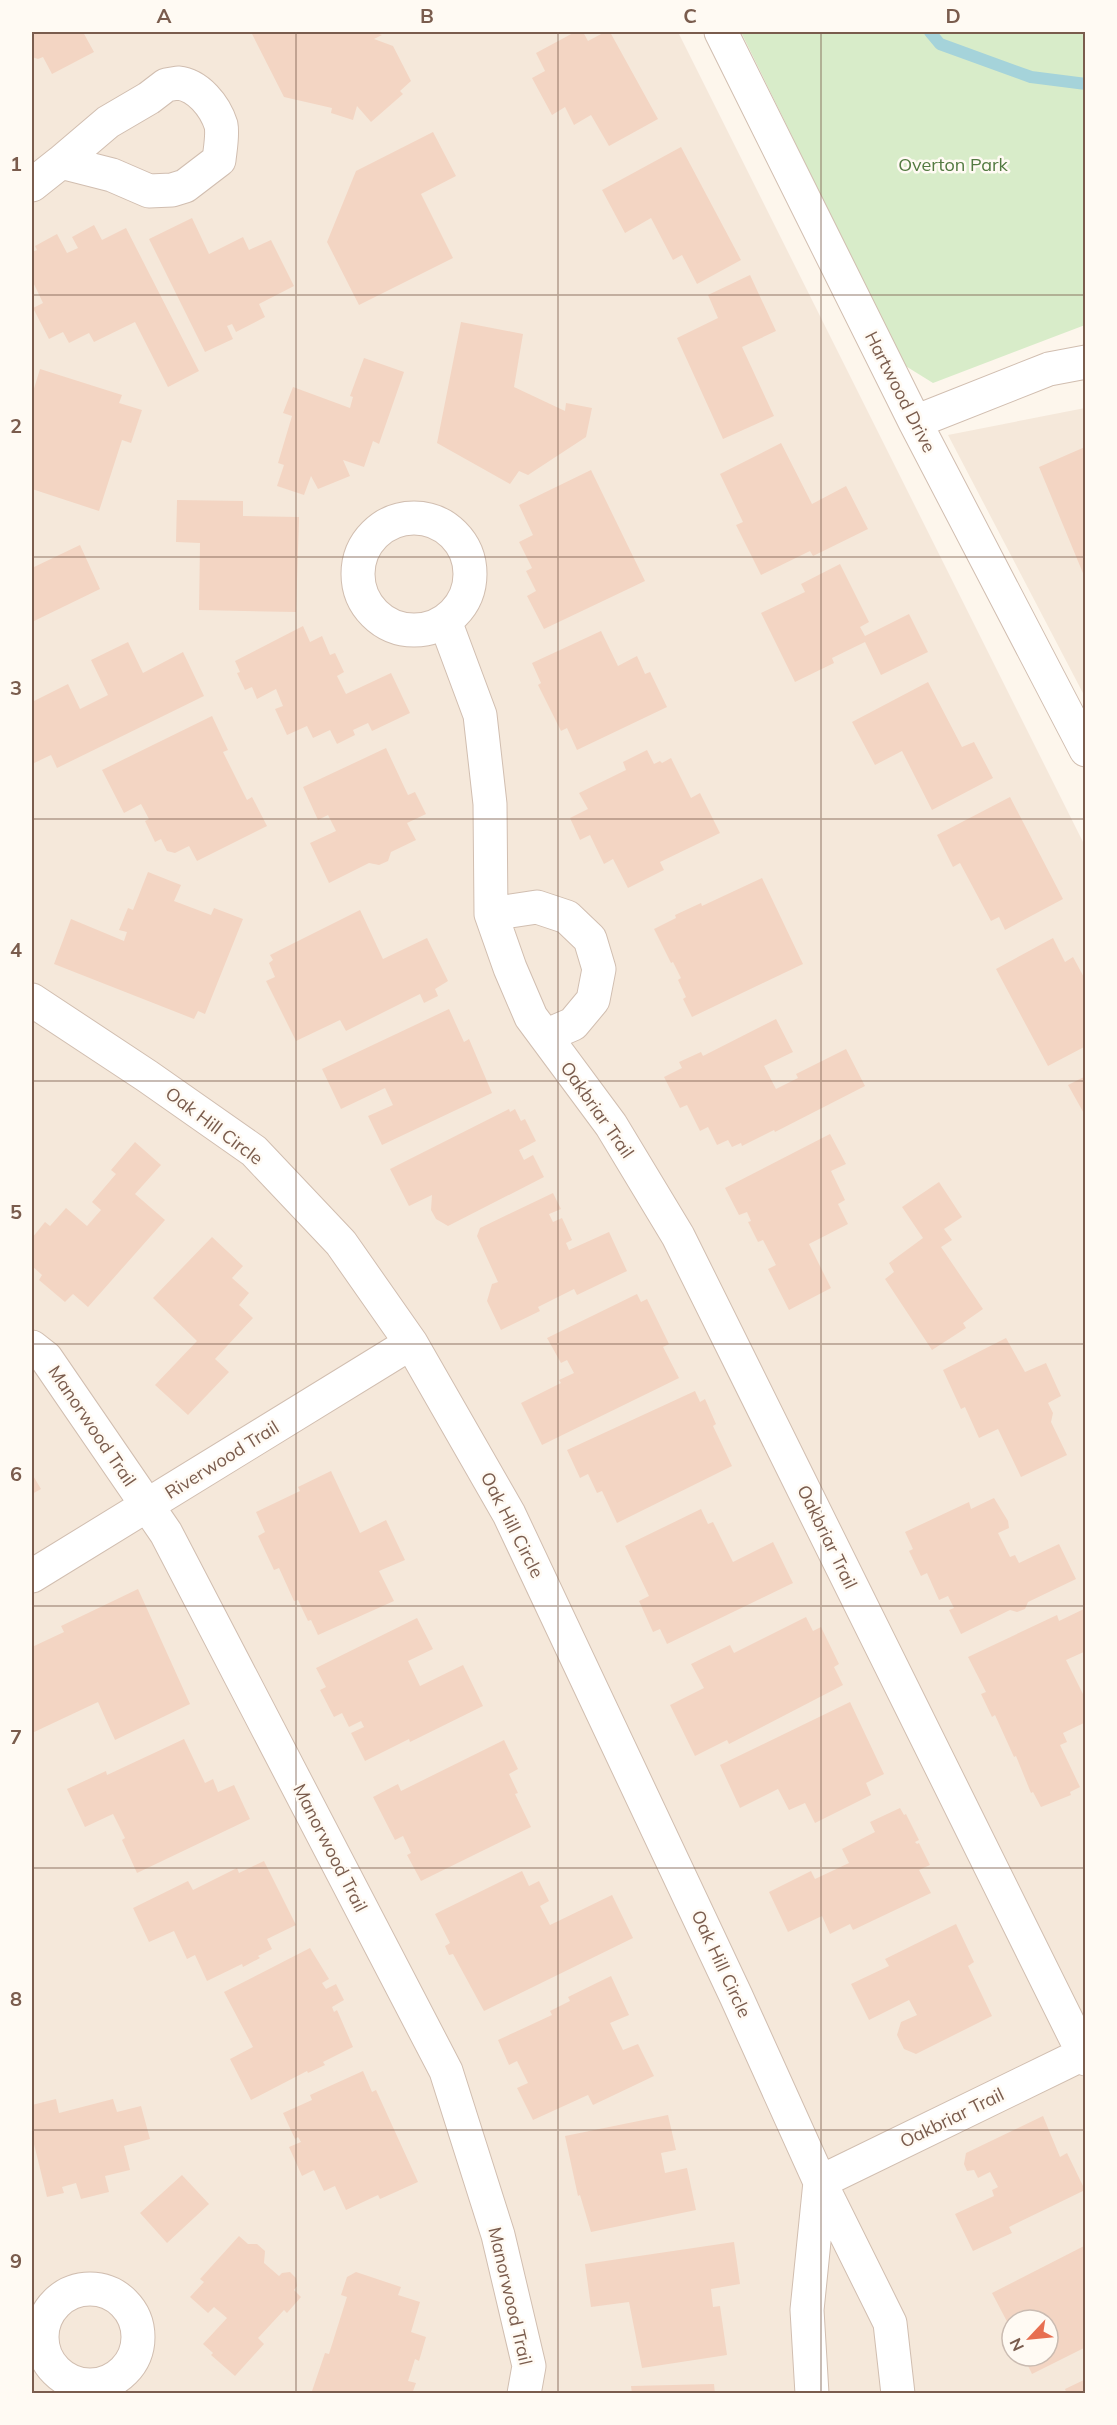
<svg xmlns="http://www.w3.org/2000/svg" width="1117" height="2425" viewBox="0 0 1117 2425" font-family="Mulish,sans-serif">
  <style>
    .residential { fill: #f5e8da; fill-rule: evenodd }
    .green { fill: #d8ecc9 }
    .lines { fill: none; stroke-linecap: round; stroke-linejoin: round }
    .stream { stroke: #a5d3da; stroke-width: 12 }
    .building { fill: #f3d5c3 }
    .minor-casing { stroke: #d1beb0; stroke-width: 35 }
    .minor { stroke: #fff; stroke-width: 33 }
    .grid { fill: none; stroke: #7a5c4d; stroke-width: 1.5; stroke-opacity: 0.55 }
    .labels { text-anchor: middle; stroke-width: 5; stroke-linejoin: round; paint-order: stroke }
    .park-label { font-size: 18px; fill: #537a41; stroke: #fffaf3 }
    .street-label { font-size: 18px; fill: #7a5c4d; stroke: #fffaf3 }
    .neatline { fill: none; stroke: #7a5c4d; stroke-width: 2 }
    .grid-label { font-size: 20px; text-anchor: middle; font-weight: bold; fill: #7a5c4d }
  </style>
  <rect width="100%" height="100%" fill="#fdf6ec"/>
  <path class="residential" d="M32 32H678L1085 846V2393L32 2394ZM1012 2320H1048V2356H1012Z
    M1085 408V697L948 435Z"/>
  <path class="green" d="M741 32H1085V325L933 383 904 365Z"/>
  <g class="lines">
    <path class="stream" d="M930 32 940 44 1031 77 1086 84"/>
  </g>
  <path class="building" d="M32 32H83L94 52 52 74 43 57 38 59 32 57Z
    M251 32H373L382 35 374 39 393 46 411 81 400 91 403 94 371 122 357 106 353 120 331 113 332 108 284 97Z
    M575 32H583L588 41 605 32H610L658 119 609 146 591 115 574 125 565 107 552 115 532 78 545 71 536 53Z
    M433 132 456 176 421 194 453 258 359 305 327 242 356 171Z
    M681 147 741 260 697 284 682 255 673 260 651 218 625 233 602 190Z
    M192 218 209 254 243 237 249 250 271 240 294 286 259 304 265 317 236 332 232 324 227 326 233 339 205 352 149 239Z
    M94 225 102 240 126 228 199 371 168 387 135 322 94 342 89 333 69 343 63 332 49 339 33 308 43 303 32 280V252L37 250 35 246 57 234 67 253 78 248 72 237Z
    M750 275 776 331 742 347 774 416 723 439 677 338 718 318 708 295Z
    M461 322 523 334 514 387 565 411 566 403 592 408 586 437 528 475 519 471 510 484 437 443Z
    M364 358 404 372 379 444 373 441 364 467 343 460 350 476 318 489 311 476 304 495 277 486 284 465 278 463 292 416 283 413 293 387 350 408 353 397 350 396Z
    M40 369 122 395 119 403 142 410 131 443 122 440 99 511 32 489V395Z
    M781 443 812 504 846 486 868 529 813 556 810 551 761 575 736 525 743 522 720 474Z
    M1085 447V578L1039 467Z
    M591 470 645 581 544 629 527 596 536 591 526 571 532 568 519 542 533 535 519 505Z
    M177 500 243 501V516L299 517 296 612 199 610 200 543 176 542Z
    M80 545 100 589 32 622V568Z
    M840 564 869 622 860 627 865 636 909 614 928 652 881 675 865 642 832 658 834 663 795 682 761 613 805 592 801 584Z
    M303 626 310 642 322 636 330 655 335 653 344 672 337 676 346 694 391 673 410 713 372 731 368 723 353 730 355 735 337 744 330 730 313 738 307 726 287 735 275 709 283 706 276 689 257 699 252 687 245 690 237 673 240 672 235 661Z
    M601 631 618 666 637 656 645 674 650 672 667 707 577 750 567 728 561 731 538 685 541 683 532 663Z
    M128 642 143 673 183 652 204 696 57 768 51 755 32 764V702L68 684 80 709 108 695 91 660Z
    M928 682 962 747 974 742 993 778 932 810 902 751 875 765 852 722Z
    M212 716 228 750 223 752 247 800 252 797 267 826 197 861 189 846 175 853 167 851 161 839 155 842 145 821 149 819 141 804 124 813 102 770Z
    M386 748 408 795 415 792 426 814 407 823 416 840 391 852 388 861 379 865 369 863 329 883 310 843 336 831 328 815 318 820 303 787Z
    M647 750 654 764 660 761 662 763 671 758 691 798 700 793 720 833 660 862 664 870 628 888 613 859 604 864 590 835 580 840 570 818 588 809 579 793 626 770 623 762Z
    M1010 797 1063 899 1005 930 999 917 991 921 960 863 953 867 937 835Z
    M148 872 181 885 174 901 211 915 214 908 243 919 205 1014 198 1011 194 1019 54 964 71 919 124 941 127 932 119 930 128 908 133 910Z
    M762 878 803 964 692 1017 683 999 686 997 678 980 681 978 673 962 671 963 654 929 676 918 675 915 701 903 702 906Z
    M360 910 383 959 427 938 448 981 435 989 438 996 424 1003 420 994 346 1031 340 1020 296 1041 266 981 275 977 269 963 273 960 270 955Z
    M1053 938 1065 962 1073 957 1086 981V1046L1048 1066 996 969Z
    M449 1009 464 1042 469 1039 492 1093 382 1145 368 1116 393 1105 385 1088 341 1109 322 1069Z
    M776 1019 793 1052 764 1066 776 1089 798 1078 796 1074 846 1049 865 1086 775 1132 774 1130 742 1146 741 1143 732 1147 728 1140 717 1145 708 1127 700 1131 687 1105 680 1108 664 1077 682 1068 679 1062 701 1052 703 1056Z
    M1086 1076V1117L1068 1085Z
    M509 1109 510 1112 515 1109 521 1121 525 1119 536 1141 519 1150 524 1160 533 1155 544 1177 448 1226 436 1219 431 1210 432 1195 409 1206 390 1169Z
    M830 1134 846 1164 831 1171 845 1200 838 1204 848 1224 809 1244 831 1288 789 1310 768 1269 776 1265 763 1240 758 1242 748 1222 751 1221 747 1212 739 1215 725 1188Z
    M135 1142 161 1165 135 1194 165 1220 88 1307 73 1294 65 1302 39 1280 42 1275 32 1266V1238L45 1222 50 1226 66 1208 87 1226 101 1210 92 1202 116 1174 111 1170Z
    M939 1182 962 1217 944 1229 952 1240 941 1247 983 1309 963 1323 966 1328 932 1350 885 1279 894 1272 889 1263 923 1238 902 1207Z
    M553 1193 561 1209 549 1214 553 1222 562 1218 572 1240 566 1243 569 1250 609 1232 627 1271 577 1295 574 1289 538 1307 540 1311 501 1330 487 1301 492 1284 498 1282 477 1236 480 1228Z
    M212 1237 243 1266 232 1278 249 1293 239 1305 253 1318 215 1359 229 1372 188 1415 155 1385 197 1341 153 1298Z
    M637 1294 641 1302 647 1299 669 1344 663 1347 679 1378 542 1445 521 1403 561 1383 559 1380 574 1373 567 1360 561 1363 547 1338Z
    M1006 1338 1025 1372 1046 1363 1061 1396 1048 1403 1053 1413 1051 1422 1067 1455 1021 1477 998 1429 979 1438 965 1407 961 1409 943 1370Z
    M695 1391 700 1402 705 1399 716 1424 713 1426 732 1466 617 1523 602 1491 597 1493 588 1474 580 1478 567 1450Z
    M331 1471 360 1533 386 1520 405 1560 379 1571 394 1601 318 1635 311 1620 308 1621 298 1600 294 1601 279 1568 274 1570 258 1536 265 1532 256 1512 300 1491 298 1487Z
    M32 1474 41 1489 32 1494Z
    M994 1498 1008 1521 1009 1528 998 1533 1010 1557 1015 1555 1019 1563 1059 1544 1076 1579 1028 1602 1025 1609 1017 1612 1010 1610 961 1634 949 1610 954 1608 948 1596 939 1600 927 1573 921 1576 909 1551 913 1549 905 1532 969 1502 971 1509Z
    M701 1509 708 1524 713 1522 733 1562 773 1542 793 1583 667 1644 660 1629 653 1632 639 1601 649 1596 625 1546Z
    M138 1589 190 1704 115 1740 98 1702 32 1733V1647L64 1632 61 1626Z
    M1086 1608V1651L1066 1660 1086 1700V1722L1063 1733 1067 1742 1060 1745 1080 1787 1070 1792 1071 1795 1041 1807 1033 1792 1031 1793 1016 1756 1014 1757 995 1715 992 1717 981 1694 986 1692 968 1657 1057 1615 1059 1621Z
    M806 1617 813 1631 821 1627 839 1664 834 1667 843 1685 729 1744 727 1740 695 1756 670 1705 704 1688 691 1664 730 1645 734 1653Z
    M417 1618 433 1649 408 1661 420 1686 463 1665 483 1706 410 1742 409 1739 365 1761 351 1733 364 1727 361 1721 349 1727 342 1713 334 1717 320 1690 326 1687 316 1668Z
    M850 1702 884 1774 866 1783 871 1795 815 1823 805 1803 789 1810 778 1789 740 1808 720 1765Z
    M184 1739 205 1783 213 1779 218 1792 234 1785 250 1819 137 1873 122 1840 125 1838 113 1814 85 1827 67 1789 106 1771 107 1775Z
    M504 1740 518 1769 509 1774 518 1793 515 1794 531 1827 421 1881 407 1855 411 1853 403 1836 395 1840 373 1797 398 1784 401 1791Z
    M900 1808 904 1815 906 1814 919 1840 915 1842 917 1844 919 1843 930 1865 919 1870 931 1893 853 1930 850 1924 830 1934 822 1916 788 1932 769 1892 811 1871 815 1879 849 1863 842 1849 875 1832 870 1822Z
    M264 1861 296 1925 267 1939 272 1949 258 1956 260 1958 243 1967 242 1964 207 1981 195 1955 187 1959 174 1931 149 1942 133 1908 188 1881 193 1890 237 1868 239 1873Z
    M522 1871 529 1886 539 1881 549 1901 540 1906 550 1925 612 1895 633 1938 484 2011 453 1954 449 1955 445 1946 450 1943 435 1914Z
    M956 1924 974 1962 968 1966 992 2016 916 2054 904 2049 897 2035 901 2022 917 2015 909 2000 869 2020 851 1984 889 1966 885 1959Z
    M310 1948 329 1979 322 1983 326 1989 336 1984 344 2000 332 2007 334 2012 337 2010 353 2047 323 2062 325 2065 308 2073 307 2071 251 2100 230 2059 253 2047 224 1992Z
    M611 1976 629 2015 610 2023 623 2050 638 2044 654 2076 593 2105 588 2095 533 2120 517 2088 528 2083 517 2061 509 2065 498 2040 552 2015 550 2011 570 2001 568 1997Z
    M363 2071 372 2092 376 2090 418 2182 380 2199 378 2195 346 2210 335 2186 324 2191 314 2170 302 2176 289 2147 301 2142 298 2137 295 2139 283 2113 312 2100 310 2095Z
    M56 2099 59 2113 113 2099 117 2112 141 2106 150 2139 124 2146 130 2170 105 2176 109 2192 81 2199 76 2183 62 2187 64 2193 47 2197 32 2136V2105Z
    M668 2115 676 2150 661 2153 665 2173 687 2168 696 2210 591 2232 580 2195 578 2196 565 2136Z
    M1043 2116 1060 2157 1067 2153 1085 2190 1009 2227 1012 2233 973 2251 955 2214 994 2196 992 2190 998 2187 990 2172 978 2178 974 2170 967 2171 964 2164 966 2153Z
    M182 2175 209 2204 167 2243 140 2213Z
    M239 2236 248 2244H257L265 2251 264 2263 279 2276 282 2273 290 2272 296 2278 297 2286 294 2290 301 2297 287 2313 284 2310 258 2338 264 2344 235 2376 211 2355 213 2353 203 2344 227 2318 214 2307 208 2313 190 2297 204 2282 200 2279Z
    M734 2242 740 2284 711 2289 713 2307 720 2306 727 2355 642 2368 629 2302 591 2307 585 2264Z
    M1086 2245V2347L1032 2374 1023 2356H1048V2320H1012V2331L992 2293Z
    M356 2272 401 2287 398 2295 420 2302 411 2332 426 2337 419 2361 415 2359 408 2381 416 2383 412 2394H311L325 2353 329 2354 347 2297 341 2295 347 2277Z
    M1086 2379V2394H1067L1065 2389Z
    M714 2384 715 2394H632L631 2386Z"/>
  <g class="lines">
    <defs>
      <path id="minor" d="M721 32 915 422 1086 750
        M178 83C198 85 215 106 221 125 223 135 220 150 219 160L185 186 172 190 149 191 112 175 61 162 108 122 149 98 166 85Z
        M32 185 61 162
        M915 422 1049 369 1086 362
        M358 574a56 56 0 1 1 112 0a56 56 0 1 1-112 0Z
        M445 621 480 715 490 804 491 914 510 968 531 1017 611 1125 678 1236 1086 2059
        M491 914 537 907 567 917 590 939 599 969 593 1000 573 1024 545 1036
        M32 1000 147 1076 254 1151 341 1243 411 1343 509 1514 736 1996 820 2182 890 2323 898 2394
        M32 1347 46 1358 166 1533 446 2071 498 2235 529 2366 524 2394
        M32 1576 411 1343
        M820 2182 1083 2054
        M42 2337a48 48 0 1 1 96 0a48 48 0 1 1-96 0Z
        M812 2394 807 2310 820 2182"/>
    </defs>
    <use href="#minor" class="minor-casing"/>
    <use href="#minor" class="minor"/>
  </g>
  <path class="grid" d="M296 32V2394M558 32V2394M821 32V2394M32 295H1086M32 557H1086M32 819H1086M32 1081H1086M32 1344H1086M32 1606H1086M32 1868H1086M32 2130H1086"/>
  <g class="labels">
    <g class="park-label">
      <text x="953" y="171">Overton Park</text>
    </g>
    <g class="street-label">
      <text transform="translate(900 392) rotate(63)" y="6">Hartwood Drive</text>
      <text transform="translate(597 1110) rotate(55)" y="6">Oakbriar Trail</text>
      <text transform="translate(214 1126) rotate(37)" y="6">Oak Hill Circle</text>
      <text transform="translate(92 1426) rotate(56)" y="6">Manorwood Trail</text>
      <text transform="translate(222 1460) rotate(-32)" y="6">Riverwood Trail</text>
      <text transform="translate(512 1525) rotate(63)" y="6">Oak Hill Circle</text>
      <text transform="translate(827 1537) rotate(64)" y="6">Oakbriar Trail</text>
      <text transform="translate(330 1848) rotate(63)" y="6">Manorwood Trail</text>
      <text transform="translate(721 1964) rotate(65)" y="6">Oak Hill Circle</text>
      <text transform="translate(952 2118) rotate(-26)" y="6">Oakbriar Trail</text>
      <text transform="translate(510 2296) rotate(77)" y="6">Manorwood Trail</text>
    </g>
  </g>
  <rect width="1117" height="2425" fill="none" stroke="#fffaf3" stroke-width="66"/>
  <g transform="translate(1030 2338) rotate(244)"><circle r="28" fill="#fffaf3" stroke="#cabbb1" stroke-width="1.5"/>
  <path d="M0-4.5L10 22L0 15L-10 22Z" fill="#e76f51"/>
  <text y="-9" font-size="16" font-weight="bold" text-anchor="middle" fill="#7a5c4d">N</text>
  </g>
  <rect x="33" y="33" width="1051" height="2359" class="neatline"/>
  <g class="grid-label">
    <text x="164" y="23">A</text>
    <text x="427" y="23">B</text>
    <text x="690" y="23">C</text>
    <text x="953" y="23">D</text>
    <text x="16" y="171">1</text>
    <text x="16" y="433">2</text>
    <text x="16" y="695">3</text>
    <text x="16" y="957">4</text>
    <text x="16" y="1219">5</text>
    <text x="16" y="1481">6</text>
    <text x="16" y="1744">7</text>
    <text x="16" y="2006">8</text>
    <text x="16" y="2268">9</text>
  </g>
</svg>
